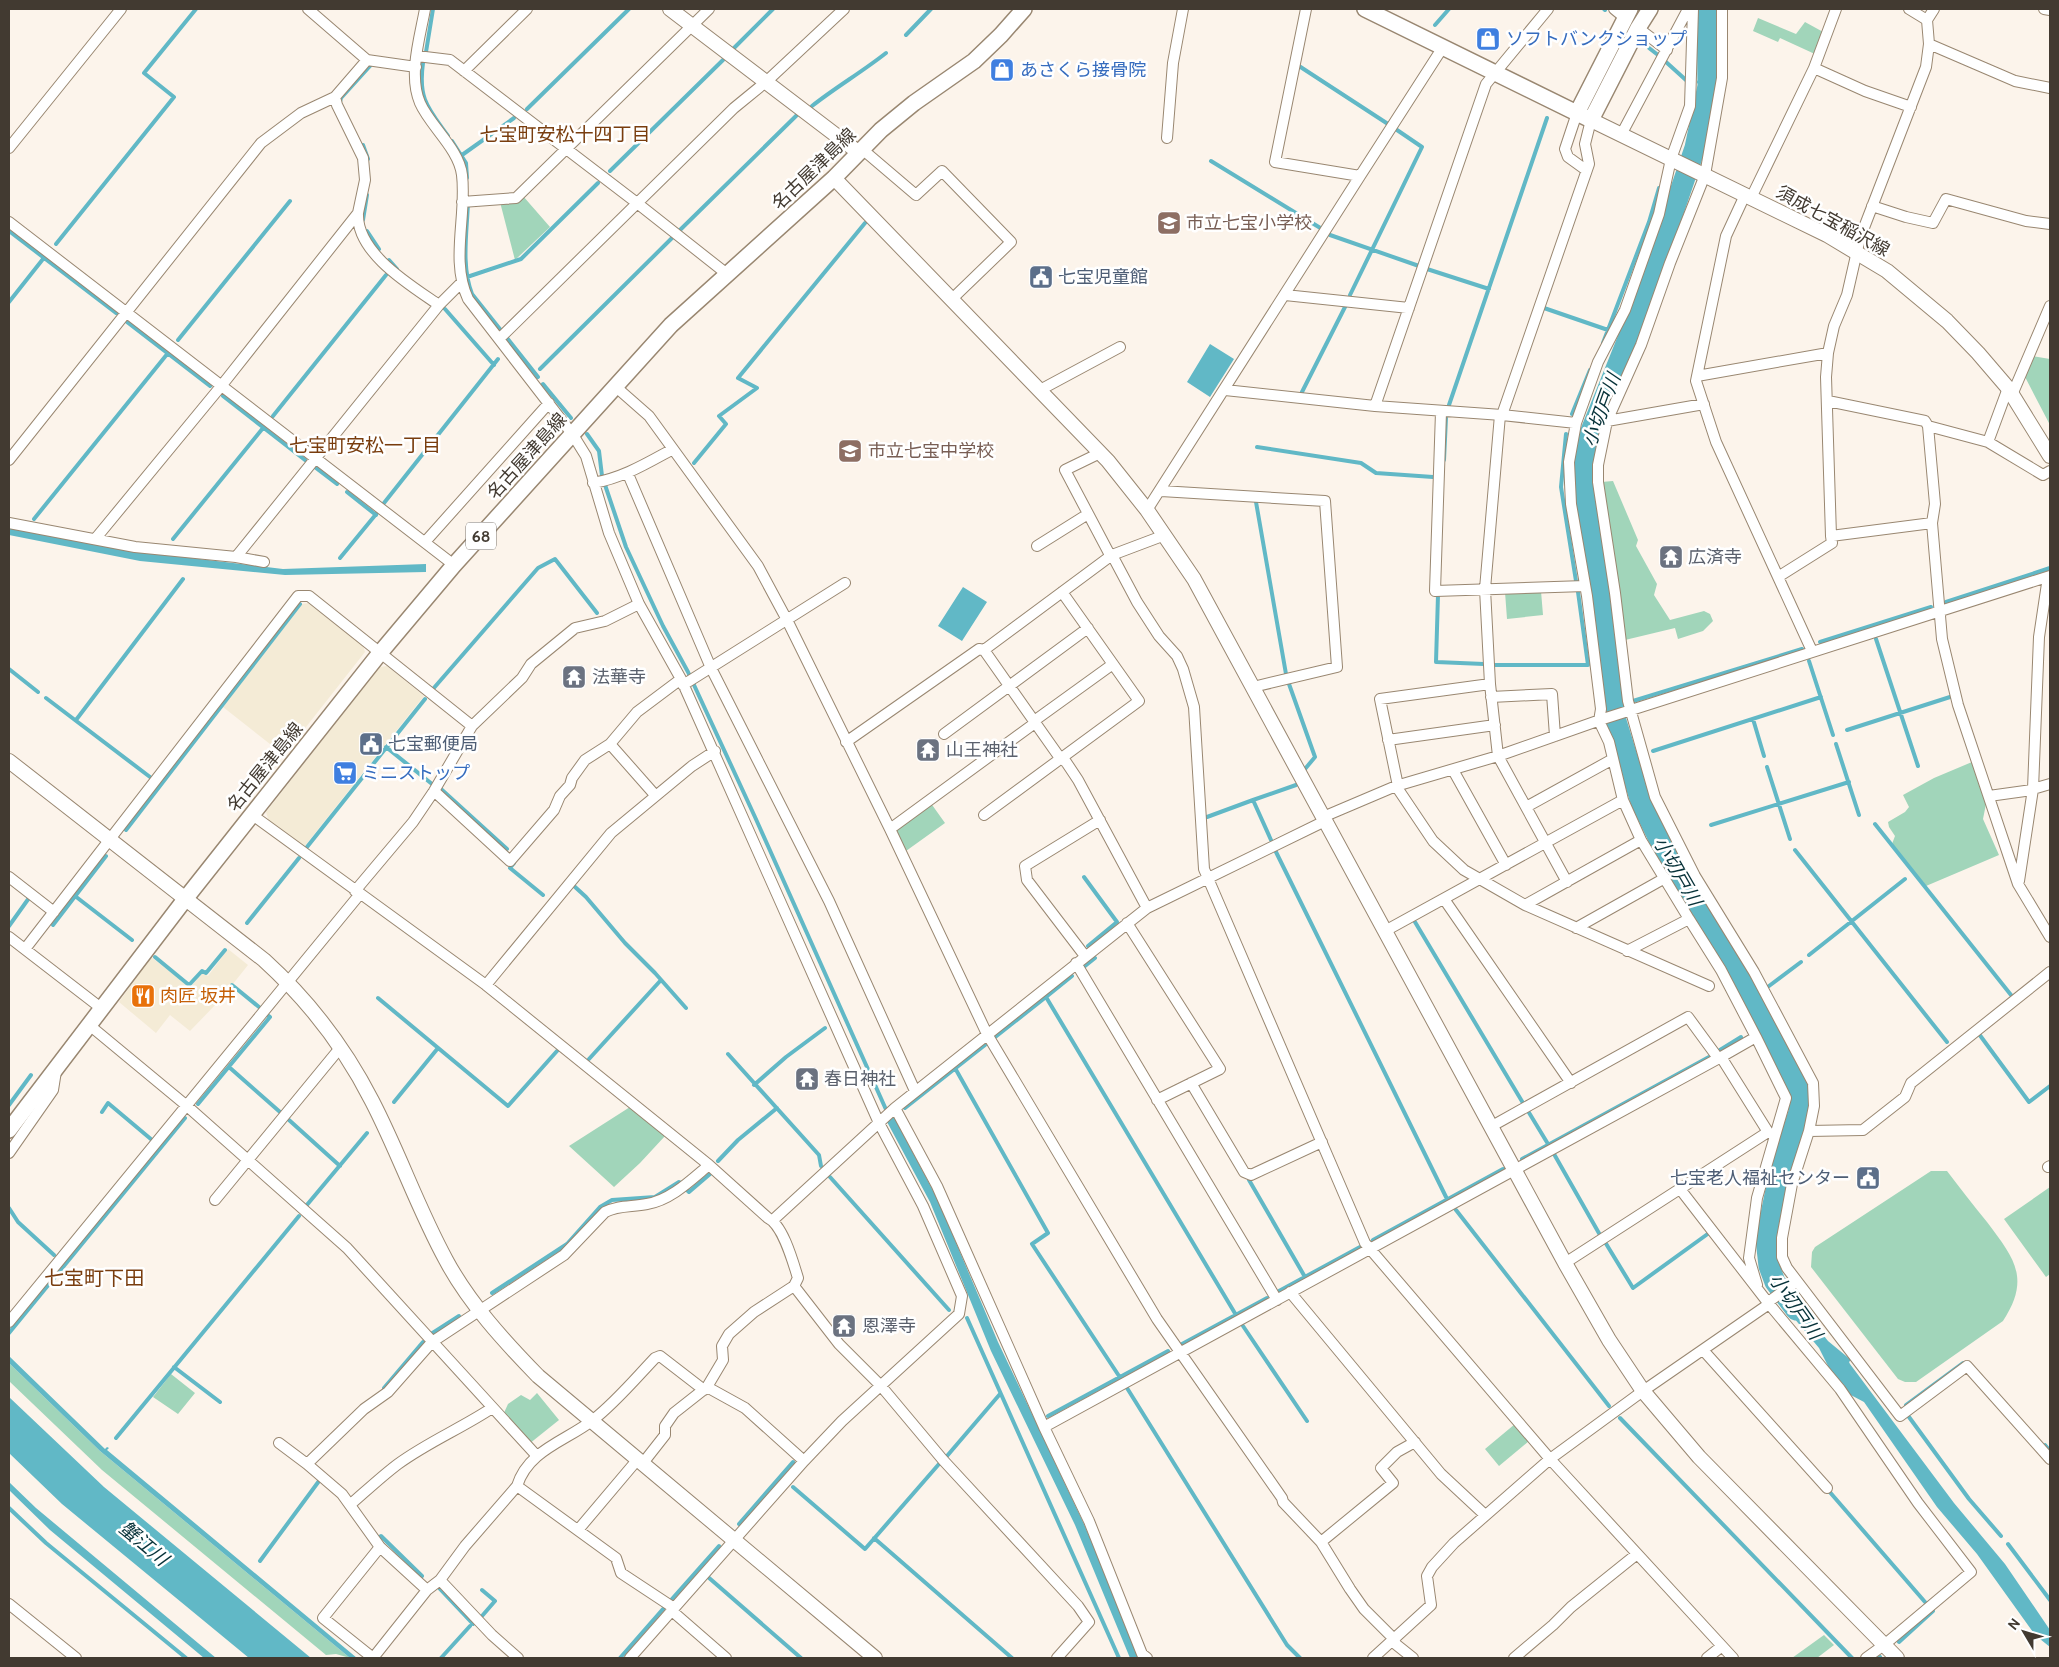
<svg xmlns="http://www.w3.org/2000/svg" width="2059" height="1667" viewBox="0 0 2059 1667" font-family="Cabin,'Noto Sans JP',sans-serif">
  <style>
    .commercial { fill: #f4ebd6 }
    .green { fill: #a1d5ba }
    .water { fill: #61b8c6 }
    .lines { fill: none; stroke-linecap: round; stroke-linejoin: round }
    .stream { stroke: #61b8c6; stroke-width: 4 }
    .river { stroke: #61b8c6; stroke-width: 21 }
    .street-casing { stroke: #998771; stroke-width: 12 }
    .secondary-casing { stroke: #998771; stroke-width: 16 }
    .primary-casing { stroke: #998771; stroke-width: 18 }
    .street { stroke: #fff; stroke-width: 10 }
    .secondary { stroke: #fff; stroke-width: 14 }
    .primary { stroke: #fff; stroke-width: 15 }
    .labels { text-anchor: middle; stroke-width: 5; stroke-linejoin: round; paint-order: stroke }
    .shield { fill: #fff; stroke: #7b756f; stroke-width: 1 }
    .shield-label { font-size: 16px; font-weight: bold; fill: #423a31 }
    .shop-label { font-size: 18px; fill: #366cbe; stroke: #fff; text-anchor: start }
    .street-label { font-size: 18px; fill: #423a31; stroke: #fff }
    .education-label { font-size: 18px; fill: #785e54; stroke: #fff; text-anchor: start }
    .service-label { font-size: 18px; fill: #4e5e75; stroke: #fff; text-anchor: start }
    .worship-label { font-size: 18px; fill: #5b616d; stroke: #fff; text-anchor: start }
    .food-label { font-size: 18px; fill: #c56008; stroke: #fff; text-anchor: start }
    .neighbourhood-label { font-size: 19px; fill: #793d0e; stroke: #fff }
    .water-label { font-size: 19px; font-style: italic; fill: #073239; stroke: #fff }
    .quarter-label { font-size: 20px; fill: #793d0e; stroke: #fff }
  </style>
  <rect width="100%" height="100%" fill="#fcf4eb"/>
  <path class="commercial" d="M308 603 363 646 365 652 284 755 223 707 302 604Z
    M387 666 424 696 304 847 269 822 266 812 380 667Z
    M228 949 248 965 221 999 190 1031 170 1015 156 1033 119 1002 151 957 190 987 203 973 208 976Z"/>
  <path class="green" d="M1758 18 1796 34 1805 22 1825 33 1817 55 1780 38 1778 42 1753 31Z
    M523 196 550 227 515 260 500 202Z
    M2032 356 2050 359V425L2024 375Z
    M1613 481 1638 540 1636 546 1657 584 1654 595 1670 620 1704 611 1710 614 1713 621 1703 631 1678 639 1675 628 1625 640 1601 482Z
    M1541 591 1543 615 1507 619 1505 592Z
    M1972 762 1975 767 1986 804 1983 819 1999 855 1926 886 1892 844 1895 836 1889 827 1888 822 1905 812 1909 807 1903 795 1934 778Z
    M930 802 945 823 906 851 895 828Z
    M630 1107 665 1136 640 1163 614 1187 569 1146Z
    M1931 1171H1947C1960 1188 1973 1205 1987 1222 2014 1258 2031 1278 2003 1321L1916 1382H1905L1898 1379 1811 1267 1812 1252 1815 1247Z
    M2050 1187V1274L2046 1277 2004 1219Z
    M9 1363 100 1451 350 1658 336 1654 326 1655 102 1470 9 1381Z
    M171 1374 195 1393 178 1414 153 1397Z
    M537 1393 559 1420 529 1444 503 1415 508 1404 521 1395 530 1400Z
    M1515 1424 1529 1441 1499 1466 1485 1449Z
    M1824 1635 1834 1645 1817 1658H1792Z"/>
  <path class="water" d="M1210 344 1234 359 1210 397 1187 382Z
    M9 527 133 551 283 569 426 564V572L285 575 140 561 9 535Z
    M963 587 987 602 962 641 938 626Z
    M893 1115 938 1200 998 1342 1084 1524 1140 1658H1130L1075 1525 991 1351 930 1202 886 1120Z
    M1788 1291 1828 1341 1851 1360 1849 1362 1850 1364 1954 1503 2005 1564 2050 1630V1647L2035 1635 1977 1554 1937 1507 1864 1402 1847 1393 1830 1370 1819 1348 1778 1299Z
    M9 1356 105 1449 107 1447 109 1448 107 1450 357 1658H350L100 1451 9 1363Z
    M9 1397 104 1487 311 1658H249L62 1504 9 1453Z
    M9 1482 36 1508 216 1658H204L50 1530 9 1490Z"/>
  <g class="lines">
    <path class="stream" d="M1604 9 1605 10
      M1435 25 1449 9
      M906 35 931 9
      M734 48 773 9
      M1649 48 1658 55
      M426 52 433 9
      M1666 62 1687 81
      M423 63C418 99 428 108 448 136
      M1299 66 1388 124
      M1699 82 1708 86
      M340 102 341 98 370 66
      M812 106C836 87 862 72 886 53
      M527 109 629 9
      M452 141 466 163 467 178
      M363 145 368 159
      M462 155 514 118
      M1211 161 1322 229
      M610 171 723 60
      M468 202C467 232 461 266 472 294L538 377
      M363 220 367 195
      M680 230 797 115
      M9 231 116 313
      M367 231 379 249
      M1330 235 1419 266
      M56 244 174 97 144 73 196 9
      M389 260 397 269
      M1427 269 1489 289
      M467 277 521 259 598 183
      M1350 295 1422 147 1397 130
      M9 302 43 259
      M1544 308 1608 330
      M445 309 494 365
      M127 322 210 386
      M1621 337 1628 339
      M178 340 290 201
      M1603 343 1649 222 1659 188
      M540 369 673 237
      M543 384 571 418
      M1302 392 1346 305
      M223 396 305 460
      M1449 405 1547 118
      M1572 414 1590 370
      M273 416 386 275
      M587 434 599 451 602 476 626 547 663 626 688 672 755 817 888 1114
      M1566 434 1561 487 1576 581
      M1257 447 1361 463 1376 473 1433 477
      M1444 460 1446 418
      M694 463 726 424 719 416 757 388 738 378 865 223
      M316 468 337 484
      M347 492 376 515
      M1256 502 1286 674
      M384 503 498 359
      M34 519 168 353
      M173 539 263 428
      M340 558 377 513
      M1438 595 1436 662 1484 664
      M1946 602 2050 568
      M1876 639 1918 766
      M1820 642 1931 607
      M1809 661 1833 735
      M1602 663 1607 661
      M1493 665H1588L1578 592
      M9 669 38 692
      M1289 684 1315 757 1305 769
      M433 689 538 568 555 559 597 613
      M46 698 150 777
      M1633 701 1802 649
      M1753 719 1764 756
      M76 720 183 579
      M1847 730 1950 697
      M1836 744 1859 815
      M386 747 432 784
      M1653 751 1821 697
      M1767 767 1790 839
      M441 789 507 849
      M1207 817 1253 800
      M1875 824 2011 995
      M1711 825 1849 782
      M126 830 300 604
      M1271 840 1253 800 1296 785
      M307 847 425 699
      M1795 850 1947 1042
      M1276 852 1448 1201
      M514 863 510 868 543 895
      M1084 877 1117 922 1088 946
      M574 886 586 897 625 943 655 973 686 1008
      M75 896 132 940
      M1415 922 1523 1103
      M247 923 299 858
      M53 925 106 856
      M9 926 29 898
      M1809 955 1905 879
      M155 957 189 985 202 971 206 973 225 950
      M1085 966 1095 958
      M1072 976 1046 997 1236 1315
      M232 985 259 1007
      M1769 986 1801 962
      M378 998 508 1106 557 1051
      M1979 1034 2029 1102 2050 1086
      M994 1038 1046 997
      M1720 1050 1741 1037
      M728 1054 819 1155 821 1166
      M589 1059 661 980
      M229 1067 280 1112
      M955 1068 1048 1233 1032 1244 1121 1379
      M754 1085 786 1057 825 1028
      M394 1102 438 1048
      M198 1104 270 1017 267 1015
      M9 1105 31 1075
      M905 1108 985 1045
      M1528 1111 1548 1144
      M102 1112 108 1103 152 1140
      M289 1120 340 1166
      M1554 1154 1600 1235
      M1522 1159 1709 1057
      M718 1161 738 1140 777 1108
      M830 1177 949 1310
      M1249 1180 1305 1277
      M687 1190 689 1192 710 1174
      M306 1206 367 1133
      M9 1208 18 1222 54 1255
      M1456 1210 1609 1406
      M1373 1240 1503 1169
      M1605 1242 1633 1288 1709 1233
      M1279 1291 1360 1247
      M492 1293 567 1244 600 1207 612 1200 655 1197 679 1182 681 1183
      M967 1318 1119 1658
      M1243 1326 1307 1421
      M9 1333 185 1118
      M431 1334 459 1316
      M1182 1344 1267 1298
      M174 1367 220 1402
      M384 1388 423 1342
      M1127 1388 1287 1645 1300 1658
      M1906 1405 1963 1363
      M1048 1416 1168 1351
      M1909 1417 1969 1499 2001 1536
      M1620 1418 1852 1658
      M116 1438 299 1216
      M2045 1445 2050 1451
      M947 1456 1000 1394
      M793 1487 865 1549 939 1464
      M1828 1490 1925 1602
      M9 1508 46 1543 186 1658
      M739 1524 793 1462
      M381 1536 422 1576
      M874 1538 1012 1658
      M2008 1544 2050 1600
      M260 1561 319 1481
      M708 1577 801 1658
      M440 1589 473 1624
      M672 1599 719 1546
      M482 1616 495 1601 482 1590
      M1899 1642 1933 1611
      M441 1658 470 1626
      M620 1658 663 1609
      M1878 1658 1880 1657"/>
    <path class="river" d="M1707 9 1708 86 1695 148 1640 309 1589 436 1583 459V487L1597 576 1611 691 1616 721 1641 802 1658 837 1733 965 1799 1088V1112L1780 1170 1766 1239 1769 1266 1775 1282 1796 1310"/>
    <defs>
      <path id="street" d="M308 9 367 60 416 67
        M425 9C420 37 408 75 420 103 430 126 459 149 462 175 467 215 450 261 468 299L573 435 586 456 609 533 639 604 681 679 879 1123 923 1206 962 1296 959 1314 842 1421 804 1461 630 1658
        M1306 9 1275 162 1360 176 1443 47
        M1614 9 1625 18
        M1722 9V78L1705 175 1670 263 1641 345 1607 421 1598 465V482L1615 593 1628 701 1655 797 1695 876 1754 972 1813 1083 1814 1106 1809 1131 1792 1184 1782 1238V1257L1787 1268 1900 1416 1967 1366 2050 1459
        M1909 9 1927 20
        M2044 9 2050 10
        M1638 28 1667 50
        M1929 44 2015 81 2050 88
        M417 56 450 60 637 203 727 274
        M1814 68 1865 91 1911 107
        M464 71 527 9
        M1577 113 1565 149 1568 157 1586 170
        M1621 135 1688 9
        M1167 138 1173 63 1183 9
        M9 148 121 9
        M862 149 916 195 942 171 1011 242 952 299
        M1745 195 1726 236 1696 381 1716 442 1812 651
        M1751 198 1814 68 1836 9
        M462 202 516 198 709 9
        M1872 206 1906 217 1933 223 1946 199 2026 221 2050 224
        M358 213C356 253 410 285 439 305
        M9 222 454 565
        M1285 295 1409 308
        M499 339 734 108 767 81 844 9
        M1697 376 1828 353
        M616 387 649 416 758 566 787 620 890 829 987 1034 1157 1319 1282 1498 1283 1502 1321 1542 1350 1589 1364 1609 1395 1640
        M2008 388 1988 442 1928 426 1935 504 1932 523 1942 639 1958 705 2018 884 2050 937
        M1040 390 1120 347
        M1225 390 1375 406 1502 415 1576 423
        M2012 395 2050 306
        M1828 401 1925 421 1928 426
        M1375 406 1486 84 1548 9
        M1441 412 1435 591 1585 586
        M1500 415 1485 589 1490 684 1498 756 1567 882
        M1502 415 1589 164 1585 144 1591 120
        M1607 421 1704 404
        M1988 442 2043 475 2050 471
        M1100 453 1065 470 1111 557
        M9 460 261 143 301 113 335 97
        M628 474 711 668 829 901 915 1091
        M593 483C623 478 647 463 673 449
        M1161 491 1325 501 1337 667 1253 687
        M1147 510 1360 176
        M9 523 135 547 236 557 439 305 461 283
        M1932 523 1831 536 1826 377 1828 353 1834 326 1847 295 1860 238 1926 67 1929 44 1927 20 1934 9
        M96 538 222 385 358 213 365 180 363 158 337 105 335 97 367 60
        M425 542 549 403
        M1037 546 1088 514
        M1112 555 1137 602 1159 636 1177 656 1183 669 1194 707 1204 869 1365 1243 1550 1459 1733 1658
        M236 557 264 562
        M1778 577 1832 543 1831 536
        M984 650 1060 758 1066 762 1078 780 1147 908
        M683 685 845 583
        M1491 697 1552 694 1555 736
        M1034 721 1113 664
        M944 734 1088 628
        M1388 740 1495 725
        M846 742 979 649 984 650 1112 555 1165 535
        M610 744 655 795
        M1453 770 1506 865
        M1396 786 1433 841 1464 870 1525 905 1709 986
        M1398 786 1380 699 1490 684
        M2033 789 2050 784
        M434 791 510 861 554 810 560 796 570 785 572 778 585 760 610 744 637 712 681 679
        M1989 796 2032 790
        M1526 807 1613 759
        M251 814 486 985 709 1165 768 1218C783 1225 793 1262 798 1278L794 1286 754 1312 729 1334 722 1346 723 1360 707 1387 674 1413 665 1426V1435L643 1463
        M984 815 1139 701 1062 592
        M1323 817 1396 786 1498 756 1603 719 2050 576
        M890 829 1035 723
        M9 877 54 912
        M2019 881 2033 789 2039 637 2048 577
        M355 891 413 822 434 791 472 726 522 678 531 664 575 628 605 621 639 604
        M1444 899 1571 1083
        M1525 905 1641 840
        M1689 919 1721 970 1756 1037 1721 1057
        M1127 923 1220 1069 1157 1100
        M1576 928 1665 878
        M1385 931 1623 800
        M9 937 101 1008
        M25 949 298 596H309L472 726
        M1627 951 1689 919 1641 840 1623 800 1609 742 1599 721 1601 709 1587 596 1571 504 1569 462 1576 423 1598 362 1625 310 1659 214 1671 159 1690 106 1693 9
        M1085 956 1027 880 1025 866 1100 820
        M1076 963 1277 1300
        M486 985 611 833 692 766 715 751
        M88 1024 187 1106 347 1248 536 1455
        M1756 1037 1786 1098 1757 1198 1749 1258 1757 1285
        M1191 1083 1244 1172 1251 1175 1322 1142
        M895 1108 937 1186 1044 1427 1089 1521 1142 1654 1147 1658
        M1492 1126 1688 1017 1718 1058
        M1809 1131 1863 1130 1905 1097 1911 1083 2050 972
        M9 1153 53 1090 56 1071
        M2048 1167 2050 1166
        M1680 1189 1769 1304 1840 1389 1918 1503 1971 1572 1884 1645 1866 1658
        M215 1200 340 1048
        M773 1220 895 1108 1147 908 1325 821
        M794 1286 839 1344 881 1386 943 1460 1078 1606 1089 1622 1057 1658
        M1290 1292 1441 1474 1485 1515
        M9 1322 360 894
        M1703 1350 1827 1488
        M707 1387 745 1408 804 1461
        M1044 1427 1721 1057 1768 1132 1565 1263
        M279 1443 307 1464 342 1494 380 1547 427 1590
        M307 1464 364 1409 388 1392 432 1342 564 1255 605 1212C618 1205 632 1207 647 1204 671 1200 691 1180 709 1165
        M517 1486 616 1558 621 1573 674 1608
        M351 1504C366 1491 382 1476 398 1464 428 1442 462 1428 492 1408
        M578 1530 638 1459
        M1321 1542 1393 1483 1381 1468 1397 1452 1415 1442
        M380 1547 323 1618 373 1658 427 1590 440 1580 465 1546 517 1486C528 1450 566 1441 593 1420 616 1402 635 1379 655 1358L660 1356 704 1390
        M440 1580 492 1635 518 1658
        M9 1604 76 1658
        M672 1611 726 1658
        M1393 1642 1413 1658
        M1373 1658 1431 1605 1427 1576 1432 1567 1454 1543 1550 1459 1643 1391 1769 1304 1771 1300 1796 1282
        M1514 1658 1553 1625 1571 1607 1637 1554
        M1707 1658 1722 1646"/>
      <path id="secondary" d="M670 9 858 152
        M1591 120 1827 235 1887 271 1947 321 1978 353 2008 388 2050 456
        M834 178 1108 461 1147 510 1194 579 1565 1263 1609 1340 1643 1391 1699 1457 1897 1658
        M9 761 264 960C308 1000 345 1048 372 1101 399 1153 418 1209 446 1260 469 1303 504 1341 538 1376L875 1658"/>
      <path id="primary" d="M1365 9 1591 120 1638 28 1650 9
        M1577 113 1630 9
        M9 1130 186 898 380 653 454 565 671 325 834 178 881 130 914 103 974 61 1001 35 1024 9"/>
    </defs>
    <use href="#street" class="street-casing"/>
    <use href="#secondary" class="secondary-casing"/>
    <use href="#primary" class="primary-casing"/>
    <use href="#street" class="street"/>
    <use href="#secondary" class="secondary"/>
    <use href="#primary" class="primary"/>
  </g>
  <defs>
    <symbol id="shop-square" viewBox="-11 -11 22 22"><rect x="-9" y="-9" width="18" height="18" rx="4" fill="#3f7fe0" stroke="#fff"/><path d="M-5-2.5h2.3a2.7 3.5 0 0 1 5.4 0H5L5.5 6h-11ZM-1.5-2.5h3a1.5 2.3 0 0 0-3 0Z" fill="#fff"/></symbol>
    <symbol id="school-square" viewBox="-11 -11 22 22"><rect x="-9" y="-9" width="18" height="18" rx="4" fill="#8d6e63" stroke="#fff"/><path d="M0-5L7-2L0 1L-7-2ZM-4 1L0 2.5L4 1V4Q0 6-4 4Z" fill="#fff"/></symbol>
    <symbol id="civic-square" viewBox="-11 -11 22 22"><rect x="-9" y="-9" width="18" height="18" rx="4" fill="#5c6f8a" stroke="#fff"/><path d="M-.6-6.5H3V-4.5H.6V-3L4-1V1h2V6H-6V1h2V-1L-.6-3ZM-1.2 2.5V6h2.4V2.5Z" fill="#fff"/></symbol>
    <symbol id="temple-square" viewBox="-11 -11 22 22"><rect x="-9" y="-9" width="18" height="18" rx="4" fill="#6b7280" stroke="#fff"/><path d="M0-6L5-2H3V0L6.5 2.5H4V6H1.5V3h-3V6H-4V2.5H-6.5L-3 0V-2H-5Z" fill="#fff"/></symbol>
    <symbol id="supermarket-square" viewBox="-11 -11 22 22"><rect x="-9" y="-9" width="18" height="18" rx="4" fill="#3f7fe0" stroke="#fff"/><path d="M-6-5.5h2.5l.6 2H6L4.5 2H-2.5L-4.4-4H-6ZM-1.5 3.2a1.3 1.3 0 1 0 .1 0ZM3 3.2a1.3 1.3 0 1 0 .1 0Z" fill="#fff"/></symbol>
    <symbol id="restaurant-square" viewBox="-11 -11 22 22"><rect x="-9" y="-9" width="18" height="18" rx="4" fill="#e8710a" stroke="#fff"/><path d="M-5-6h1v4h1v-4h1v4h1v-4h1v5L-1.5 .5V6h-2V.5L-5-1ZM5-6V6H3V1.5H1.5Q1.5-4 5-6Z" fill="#fff"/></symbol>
  </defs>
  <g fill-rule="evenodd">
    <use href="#shop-square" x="1474" y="25" width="28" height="28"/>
    <use href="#shop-square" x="988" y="56" width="28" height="28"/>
    <use href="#school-square" x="1155" y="209" width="28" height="28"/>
    <use href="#civic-square" x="1027" y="263" width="28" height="28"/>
    <use href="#school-square" x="836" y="437" width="28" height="28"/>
    <use href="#temple-square" x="1657" y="543" width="28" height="28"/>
    <use href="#temple-square" x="560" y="663" width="28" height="28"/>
    <use href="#civic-square" x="357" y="730" width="28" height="28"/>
    <use href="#temple-square" x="914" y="736" width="28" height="28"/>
    <use href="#supermarket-square" x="331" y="759" width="28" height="28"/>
    <use href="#restaurant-square" x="129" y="982" width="28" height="28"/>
    <use href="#temple-square" x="793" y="1065" width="28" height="28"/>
    <use href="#civic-square" x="1854" y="1164" width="28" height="28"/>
    <use href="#temple-square" x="830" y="1312" width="28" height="28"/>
  </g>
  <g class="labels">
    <rect class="shield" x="466" y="522.5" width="30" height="27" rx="4"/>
    <g class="shield-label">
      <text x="481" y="542">68</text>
    </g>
    <g class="shop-label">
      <text x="1506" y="45">ソフトバンクショップ</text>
      <text x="1020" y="76">あさくら接骨院</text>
      <text x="362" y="779">ミニストップ</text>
    </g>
    <g class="street-label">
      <text transform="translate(814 169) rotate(-44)" y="6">名古屋津島線</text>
      <text transform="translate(1833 221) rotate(29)" y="6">須成七宝稲沢線</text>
      <text transform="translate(527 456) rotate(-48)" y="6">名古屋津島線</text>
      <text transform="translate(265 767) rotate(-51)" y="6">名古屋津島線</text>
    </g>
    <g class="education-label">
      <text x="1186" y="229">市立七宝小学校</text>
      <text x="868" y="457">市立七宝中学校</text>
    </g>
    <g class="service-label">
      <text x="1058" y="283">七宝児童館</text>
      <text x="388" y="750">七宝郵便局</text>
      <text x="1850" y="1184" text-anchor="end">七宝老人福祉センター</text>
    </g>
    <g class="worship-label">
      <text x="1688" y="563">広済寺</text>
      <text x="592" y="683">法華寺</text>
      <text x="946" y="756">山王神社</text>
      <text x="824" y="1085">春日神社</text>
      <text x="862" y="1332">恩澤寺</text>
    </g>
    <g class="food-label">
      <text x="160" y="1002">肉匠 坂井</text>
    </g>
    <g class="neighbourhood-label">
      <text x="565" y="141">七宝町安松十四丁目</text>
      <text x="365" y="452">七宝町安松一丁目</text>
    </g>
    <g class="water-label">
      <text transform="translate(1601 410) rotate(-70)" y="7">小切戸川</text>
      <text transform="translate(1678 871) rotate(60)" y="7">小切戸川</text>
      <text transform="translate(1796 1306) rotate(55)" y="7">小切戸川</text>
      <text transform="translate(144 1543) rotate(40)" y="7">蟹江川</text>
    </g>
    <g class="quarter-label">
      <text x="94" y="1285">七宝町下田</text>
    </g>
  </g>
  <rect width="2059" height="1667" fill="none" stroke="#423a31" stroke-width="20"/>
  <g transform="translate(2024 1632) rotate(308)" stroke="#ffffff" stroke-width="4" paint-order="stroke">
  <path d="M0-4L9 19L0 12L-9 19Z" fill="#423a31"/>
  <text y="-8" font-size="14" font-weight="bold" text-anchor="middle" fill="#423a31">N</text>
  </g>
</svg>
